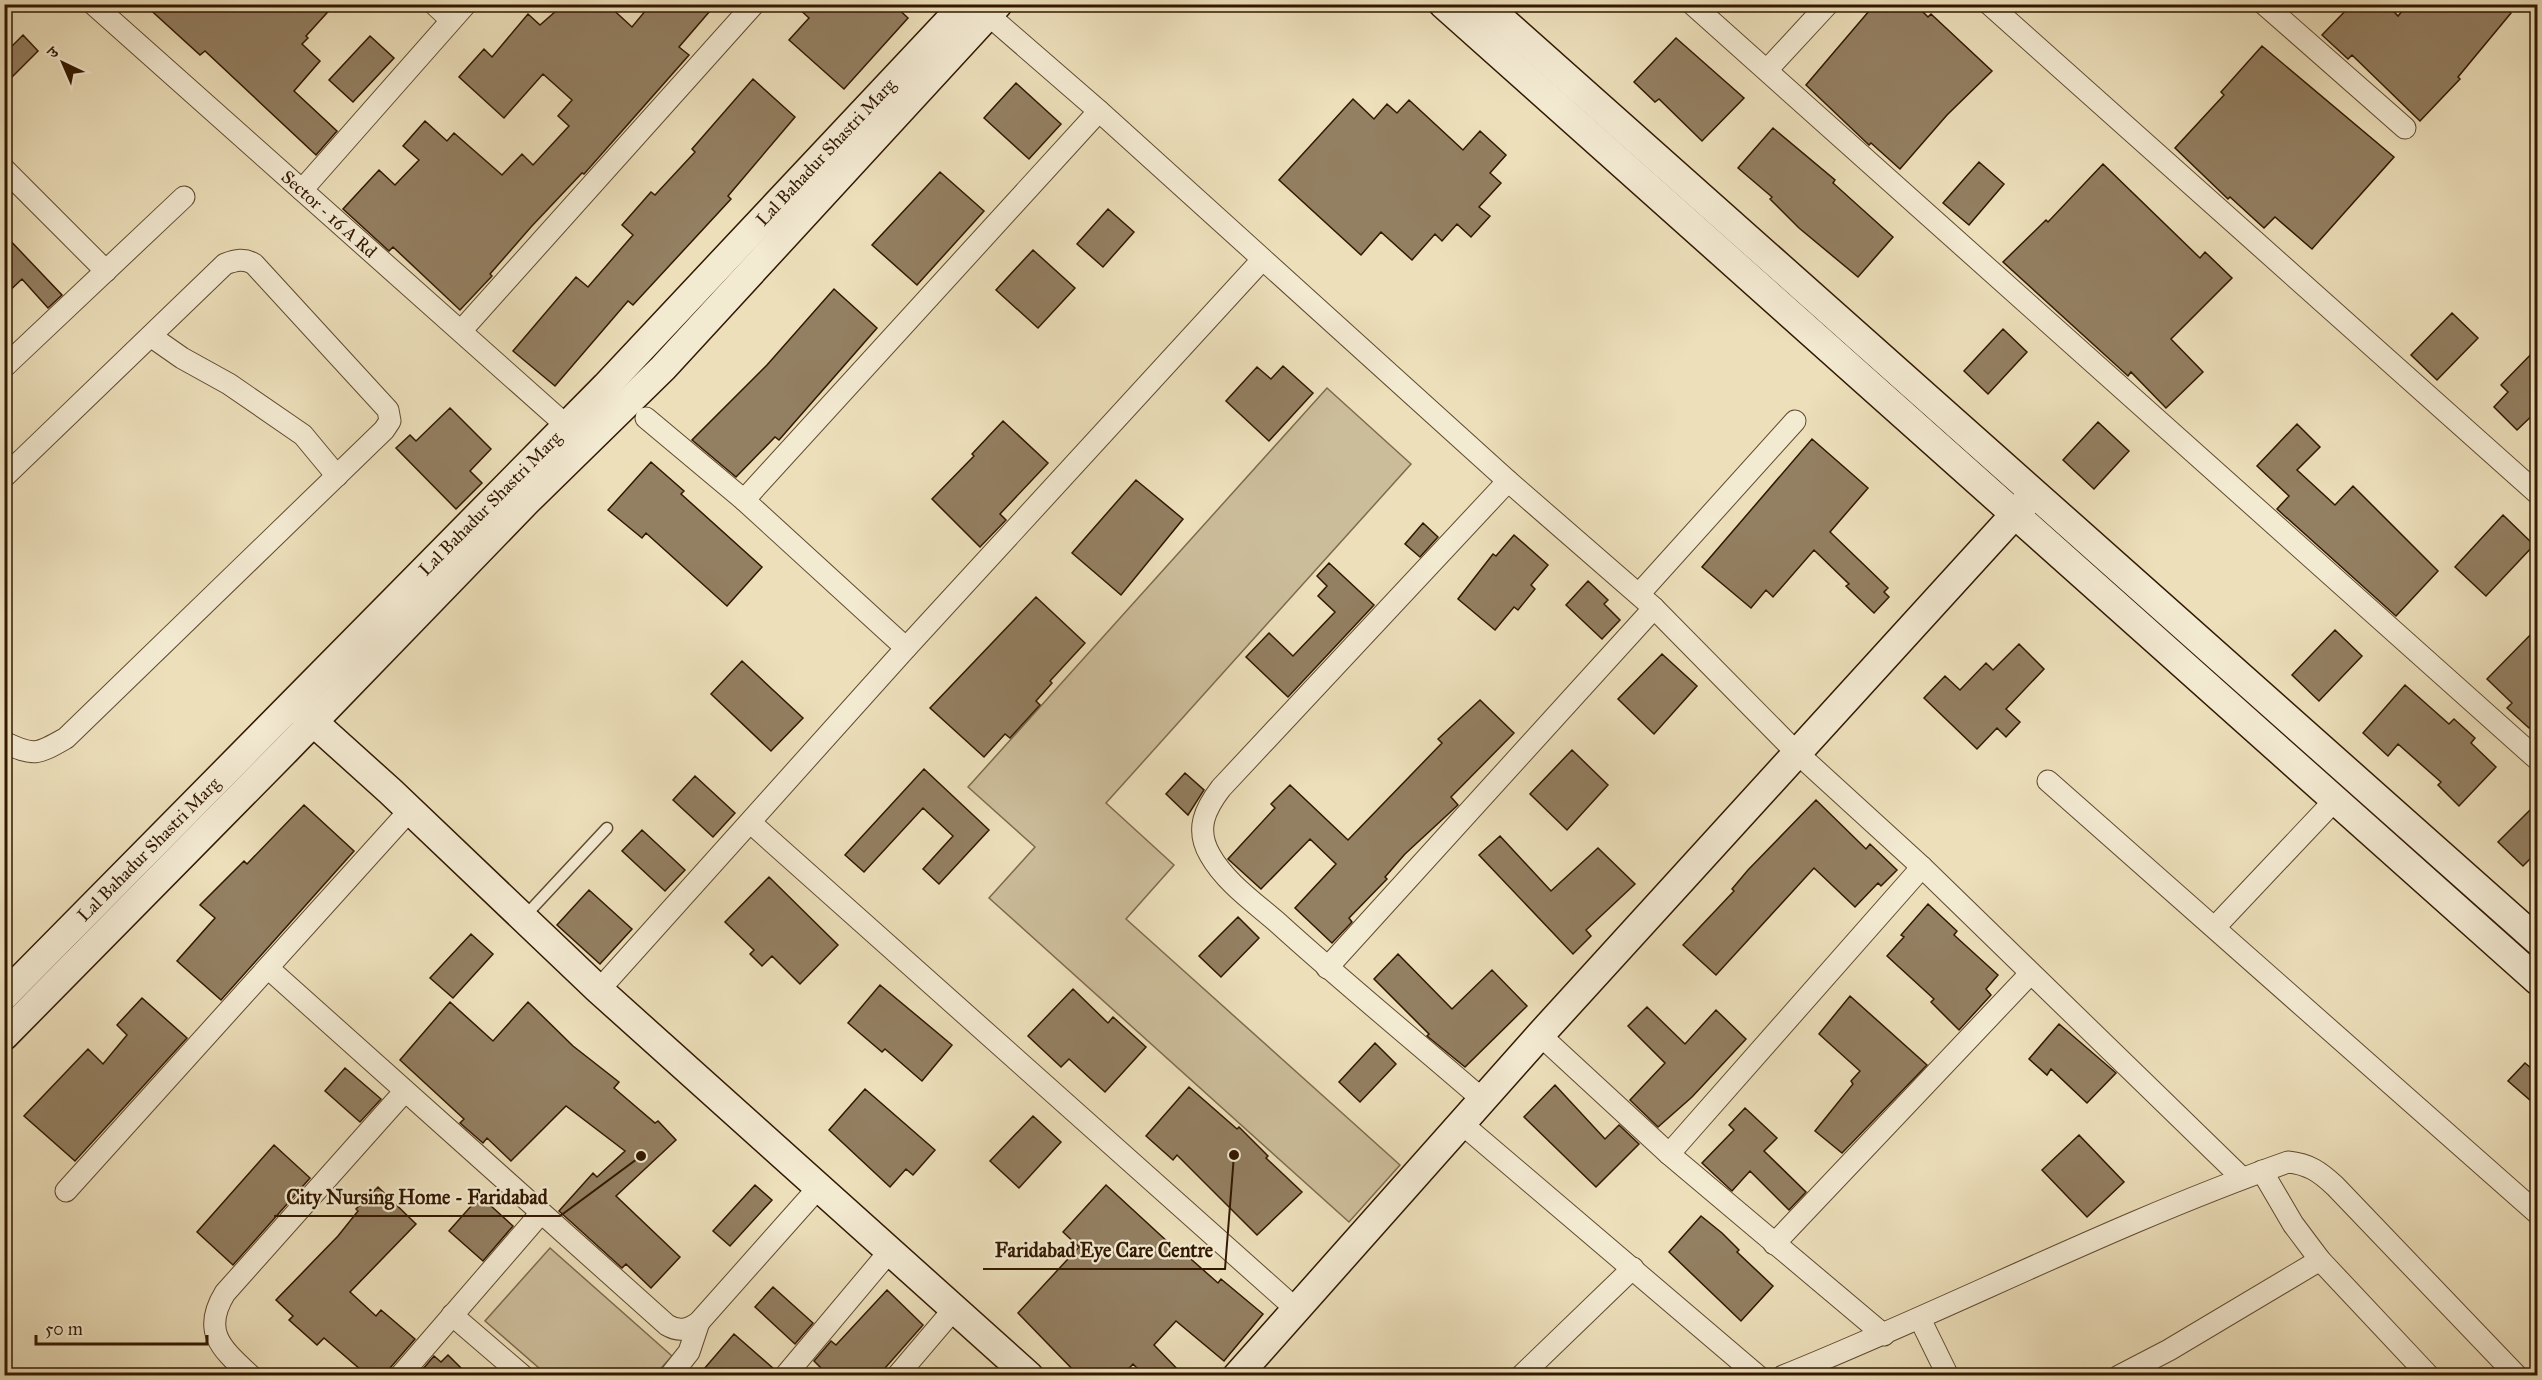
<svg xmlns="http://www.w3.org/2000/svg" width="2542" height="1380" viewBox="0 0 2542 1380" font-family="'IM FELL Great Primer','Noto Serif Devanagari',serif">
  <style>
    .green { fill: #ccbd9a; stroke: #7f6a4d; stroke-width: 1.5 }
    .building { fill: #937f61; stroke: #321800; stroke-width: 1.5 }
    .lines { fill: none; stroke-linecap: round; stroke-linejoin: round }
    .lane-casing { stroke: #604a2e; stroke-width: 13 }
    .street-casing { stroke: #604a2e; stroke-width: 23 }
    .secondary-casing { stroke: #321800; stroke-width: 31 }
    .lane { stroke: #f3ead2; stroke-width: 10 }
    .street { stroke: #f3ead2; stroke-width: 21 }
    .secondary { stroke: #f3ead2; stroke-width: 28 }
    .labels { text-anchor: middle; stroke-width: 4.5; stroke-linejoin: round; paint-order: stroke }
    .street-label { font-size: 18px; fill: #321800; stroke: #f3ead2 }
    .leader { fill: none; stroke: #321800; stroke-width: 2 }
    .callout-dot { fill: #321800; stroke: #f3ead2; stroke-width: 2 }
    .callout-label { font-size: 20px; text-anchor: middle; font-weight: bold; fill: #321800; stroke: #f3ead2; stroke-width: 4.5; stroke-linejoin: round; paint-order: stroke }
  </style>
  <rect width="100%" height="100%" fill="#ecdfba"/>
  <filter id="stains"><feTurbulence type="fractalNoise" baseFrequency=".00333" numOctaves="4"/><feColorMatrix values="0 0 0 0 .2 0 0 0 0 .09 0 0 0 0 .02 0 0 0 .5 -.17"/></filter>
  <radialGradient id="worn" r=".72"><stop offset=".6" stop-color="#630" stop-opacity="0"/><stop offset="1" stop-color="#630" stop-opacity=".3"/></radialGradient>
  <path class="green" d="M1327 388 1411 464 1106 803 1174 865 1126 919 1400 1165 1349 1222 989 898 1035 847 968 787Z
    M550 1248 672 1356 655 1375H547L485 1321Z"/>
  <path class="building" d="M144 4H335L306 36 308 38 302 44 320 61 294 91 337 131 316 155 205 51 200 55Z
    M564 4H607L632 27 651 4H716L679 47 689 55 584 174 582 173 531 227 490 274 492 276 460 310 393 247 389 251 343 209 379 170 395 185 419 160 403 146 425 121 447 141 454 133 502 175 522 154 533 165 569 126 558 116 572 100 543 74 504 118 459 77 484 49 492 57 528 14 540 25Z
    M794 4H893L908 18 844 89 789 40 809 18Z
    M1875 4H1915L1928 17 1931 14 1992 71 1947 115 1900 169 1871 143 1869 145 1806 85Z
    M2352 4H2387L2398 16 2408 4H2501L2511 13 2458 77 2460 79 2420 121 2352 55 2348 59 2322 35Z
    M23 35 38 51 4 85V54Z
    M370 36 394 58 353 102 329 80Z
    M1676 38 1744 98 1702 141 1659 99 1655 102 1634 82Z
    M2262 46 2394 157 2312 249 2275 217 2264 228 2230 197 2228 199 2175 148 2224 95 2221 92Z
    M753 79 795 117 728 196 731 199 633 305 628 301 555 386 513 351 576 277 588 287 633 235 622 225 651 192 655 195 695 152 692 149Z
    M1016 83 1061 124 1029 159 984 118Z
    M1353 99 1374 119 1387 104 1397 113 1409 100 1463 150 1480 131 1506 155 1490 173 1501 183 1479 207 1490 216 1471 237 1457 224 1442 241 1435 234 1412 260 1381 232 1361 255 1279 180Z
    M1773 128 1835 180 1833 183 1893 237 1858 277 1799 228 1770 199 1772 197 1738 168Z
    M1979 162 2004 184 1969 225 1943 203Z
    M2103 164 2200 258 2205 252 2232 278 2171 339 2203 372 2166 408 2131 372 2128 376 2003 262 2046 220 2048 222Z
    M940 172 984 211 917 285 872 245Z
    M1108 209 1134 232 1103 267 1077 244Z
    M4 234 62 295 48 308 22 279 4 296Z
    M1033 250 1075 288 1038 328 996 290Z
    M834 289 877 328 779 440 775 437 736 477 692 440 767 365Z
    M2452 313 2478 338 2437 380 2411 355Z
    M2003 329 2027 352 1988 394 1964 371Z
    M2538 347V410L2517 430 2494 407 2508 392 2501 385Z
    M1283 366 1313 393 1269 441 1226 401 1257 367 1271 379Z
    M450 408 491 449 470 471 482 483 456 509 396 448 410 435 416 441Z
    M1003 421 1048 463 1000 514 1006 520 980 547 932 499 974 456 972 454Z
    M2098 422 2129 451 2094 489 2063 460Z
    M2297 424 2320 447 2297 470 2335 505 2353 486 2438 571 2396 616 2277 509 2289 496 2257 466Z
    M1812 439 1868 488 1830 532 1888 588 1884 592 1889 597 1874 613 1846 586 1849 584 1814 550 1773 597 1766 590 1751 608 1702 567Z
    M651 462 684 491 681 494 762 567 727 606 646 533 642 538 608 510Z
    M1136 480 1183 519 1121 595 1072 553Z
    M2503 515 2534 545 2486 596 2455 567Z
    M1423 523 1438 537 1420 557 1405 544Z
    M1514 535 1548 565 1531 585 1535 589 1518 610 1514 607 1495 630 1458 599 1493 554 1496 556Z
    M1329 563 1374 605 1288 697 1246 657 1269 633 1293 656 1335 612 1318 596 1327 586 1317 576Z
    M1588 581 1608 600 1604 604 1620 620 1602 639 1566 605Z
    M1036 597 1085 643 1050 681 1052 683 1036 701 1040 705 1010 738 1005 734 984 757 930 708Z
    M2538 627V719L2529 728 2507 708 2512 703 2487 679Z
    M2335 630 2362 656 2319 701 2292 675Z
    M2019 644 2044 669 2006 709 2020 722 2006 737 1997 728 1977 749 1924 698 1945 676 1960 690 1986 663 1993 670Z
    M1662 654 1697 686 1654 734 1618 699Z
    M742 661 803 718 771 751 711 694Z
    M2405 685 2449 724 2454 719 2475 738 2471 743 2496 767 2459 806 2438 785 2441 782 2398 744 2388 756 2363 733Z
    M1480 700 1514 733 1451 797 1458 805 1405 854 1385 877 1387 879 1349 918 1352 922 1332 943 1295 908 1336 864 1310 839 1261 889 1228 859 1275 808 1271 804 1290 785 1348 840 1442 743 1438 739Z
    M1572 750 1608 785 1567 830 1530 794Z
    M924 769 989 830 939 884 923 869 953 836 923 808 864 872 845 855Z
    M1185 773 1204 790 1188 815 1166 794Z
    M695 776 735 813 713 837 673 800Z
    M1816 800 1866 849 1870 844 1897 870 1881 886 1878 883 1855 907 1814 868 1716 975 1683 945 1734 891 1732 889 1748 870Z
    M2538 802V851L2523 866 2498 842Z
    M304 805 354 851 221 1000 177 961 215 918 200 905 244 861 247 864Z
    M642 830 685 870 665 891 622 851Z
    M1500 836 1551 891 1598 848 1635 884 1586 930 1591 936 1573 954 1479 855Z
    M769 877 838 945 800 984 772 956 762 966 750 954 754 950 725 922Z
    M589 890 632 929 600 964 557 925Z
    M1928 904 1957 931 1954 935 1998 975 1986 989 1991 995 1959 1030 1931 1002 1934 999 1887 956 1904 937 1901 935Z
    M1238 917 1259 938 1221 977 1199 956Z
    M471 934 493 954 453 998 430 978Z
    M1398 954 1452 1009 1492 970 1527 1006 1465 1067 1427 1036 1429 1034 1374 979Z
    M880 985 952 1045 922 1081 885 1049 882 1052 848 1023Z
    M1073 989 1108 1023 1113 1017 1146 1047 1105 1092 1069 1059 1061 1067 1028 1036Z
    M1850 996 1927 1065 1842 1153 1815 1131 1853 1084 1851 1081 1860 1071 1819 1034Z
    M142 998 187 1038 75 1161 24 1116 88 1049 103 1064 127 1035 117 1025Z
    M450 1002 493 1041 528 1002 573 1046 619 1082 614 1088 655 1123 658 1121 676 1140 616 1196 680 1257 651 1288 626 1264 622 1268 559 1211 593 1173 597 1177 625 1151 566 1106 511 1161 487 1138 483 1143 460 1123 464 1119 400 1060Z
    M1647 1007 1685 1044 1716 1010 1746 1039 1692 1097 1658 1127 1630 1100 1665 1063 1628 1026Z
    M2059 1024 2116 1073 2087 1103 2051 1069 2047 1075 2029 1059Z
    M1375 1043 1396 1064 1360 1102 1339 1082Z
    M2525 1063 2538 1074V1107L2508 1081Z
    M345 1068 381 1099 360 1122 325 1091Z
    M1555 1085 1605 1139 1619 1125 1639 1144 1596 1187 1524 1117Z
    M1189 1087 1237 1129 1239 1127 1268 1156 1266 1158 1302 1192 1257 1235 1177 1155 1173 1160 1146 1136Z
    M865 1089 935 1150 913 1175 906 1169 890 1187 829 1130Z
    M1745 1108 1777 1138 1764 1151 1806 1192 1789 1210 1750 1171 1732 1191 1702 1163 1734 1130 1729 1125Z
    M1033 1116 1061 1142 1019 1188 990 1161Z
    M2079 1135 2124 1182 2087 1217 2042 1170Z
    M274 1145 310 1178 233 1265 197 1232Z
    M755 1185 772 1200 730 1246 713 1231Z
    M1106 1185 1182 1255 1184 1253 1218 1283 1221 1279 1263 1314 1224 1361 1176 1321 1154 1345 1184 1376H1145L1133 1364 1122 1376H1079L1018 1313 1079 1247 1063 1232Z
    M378 1187 416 1224 350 1292 376 1316 381 1310 415 1339 390 1368 388 1376H368L324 1338 317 1345 289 1320 293 1316 276 1300 338 1236 358 1211 356 1209Z
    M480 1196 513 1226 483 1261 449 1231Z
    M1701 1216 1722 1233 1739 1250 1737 1252 1773 1286 1741 1321 1669 1252Z
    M773 1287 813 1323 795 1344 755 1307Z
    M887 1290 923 1325 878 1376H829L814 1361 831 1341 836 1345Z
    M734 1334 774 1369 773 1376H698Z
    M448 1355 469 1376H417L434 1356 441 1362Z"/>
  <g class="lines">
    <defs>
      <path id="lane" d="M525 916 607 828"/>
      <g id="street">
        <path id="s1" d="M93 4 577 435"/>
        <path d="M434 4 451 20"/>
        <path d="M1692 4 2538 760"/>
        <path d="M1989 4 2538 494"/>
        <path d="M2264 4 2405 128"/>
        <path d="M978 6 1099 111 1508 481 1654 608 1796 752 1922 867 2242 1178"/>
        <path d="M1767 70 1828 4"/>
        <path d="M4 169 106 271"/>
        <path d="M302 190 466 4"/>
        <path d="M461 331 754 4"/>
        <path d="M152 337 182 358 229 384 303 435 337 476"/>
        <path d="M4 367 184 197"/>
        <path d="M646 418 744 500 906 648"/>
        <path d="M4 477 225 264C236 260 244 258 254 264L388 410 390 421 384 430 66 738C38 754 34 757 4 742"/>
        <path d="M744 500 1099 111"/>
        <path d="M1639 594 1795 421"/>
        <path d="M2048 781 2538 1214"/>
        <path d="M751 823 1297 1310"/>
        <path d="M2216 926 2335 800"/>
        <path d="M268 968 667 1325C679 1332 688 1330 699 1322L819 1187"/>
        <path d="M1327 968 1654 608"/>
        <path d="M599 990 906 648 1262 260"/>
        <path d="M1540 1035 1669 1154 1884 1335"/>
        <path d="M1482 1099C1414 1040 1344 983 1278 923 1255 903 1225 882 1210 855 1195 829 1205 809 1221 788L1508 481"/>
        <path d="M1461 1123 1758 1376"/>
        <path d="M1669 1154 1922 867"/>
        <path d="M2262 1171 2293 1224 2320 1260 2429 1376"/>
        <path d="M66 1191 410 810"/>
        <path d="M1774 1244 2030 974"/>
        <path d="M452 1315 523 1376"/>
        <path d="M1920 1319 1948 1376"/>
        <path d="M251 1376C222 1349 201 1332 225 1293L405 1091"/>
        <path d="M400 1376 541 1213"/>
        <path d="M670 1376 689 1352 699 1322"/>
        <path d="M785 1376 889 1252"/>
        <path d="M897 1376 954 1309"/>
        <path d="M1521 1376 1633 1268"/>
        <path d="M1783 1376C1952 1308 2115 1223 2288 1162 2309 1164 2320 1172 2335 1186L2517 1376"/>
        <path d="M2119 1376 2169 1350 2320 1260"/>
      </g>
      <g id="secondary">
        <path d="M1443 4 2538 981"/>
        <path d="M1484 4 2538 941"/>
        <path d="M300 710 390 791 599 990 1029 1376"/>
        <path id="s2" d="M4 996 606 386 965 4"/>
        <path d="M4 1036 286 750 526 502 663 368 998 4"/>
        <path d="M1237 1376 1540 1035 2026 502"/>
      </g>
    </defs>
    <use href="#lane" class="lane-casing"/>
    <use href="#street" class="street-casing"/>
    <use href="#secondary" class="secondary-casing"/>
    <use href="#lane" class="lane"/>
    <use href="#street" class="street"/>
    <use href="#secondary" class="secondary"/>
  </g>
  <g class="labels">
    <g class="street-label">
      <text dy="6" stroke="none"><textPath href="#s2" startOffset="1178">Lal Bahadur Shastri Marg</textPath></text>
      <text dy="6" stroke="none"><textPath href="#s1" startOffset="316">Sector - 16 A Rd</textPath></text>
      <text dy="6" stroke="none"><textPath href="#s2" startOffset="692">Lal Bahadur Shastri Marg</textPath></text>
      <text dy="6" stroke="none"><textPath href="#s2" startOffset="206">Lal Bahadur Shastri Marg</textPath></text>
    </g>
  </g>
  <path class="leader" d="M641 1156L560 1216H274M1234 1155L1225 1269H983"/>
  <g class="callout-dot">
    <circle cx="641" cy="1156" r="6"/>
    <circle cx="1234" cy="1155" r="6"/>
  </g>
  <g class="callout-label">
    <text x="417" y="1204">City Nursing Home - Faridabad</text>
    <text x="1104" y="1257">Faridabad Eye Care Centre</text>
  </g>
  <rect width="2542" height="1380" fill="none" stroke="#ecdfba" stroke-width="24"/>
  <rect x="6" y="6" width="2530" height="1368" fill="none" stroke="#321800" stroke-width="3"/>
  <rect x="12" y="12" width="2518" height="1356" fill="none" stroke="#321800" stroke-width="1.5"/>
  <g transform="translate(63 63) rotate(316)" stroke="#f3ead2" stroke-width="4.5" paint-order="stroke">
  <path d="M0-4.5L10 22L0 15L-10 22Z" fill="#321800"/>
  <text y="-9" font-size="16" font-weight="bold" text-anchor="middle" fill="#321800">उ</text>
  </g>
  <path d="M36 1335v9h171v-9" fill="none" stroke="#321800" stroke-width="3"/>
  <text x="45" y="1335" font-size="18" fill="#321800" stroke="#f3ead2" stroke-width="4.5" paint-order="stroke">50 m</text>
  <rect width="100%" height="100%" filter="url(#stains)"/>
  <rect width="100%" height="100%" fill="url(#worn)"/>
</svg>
